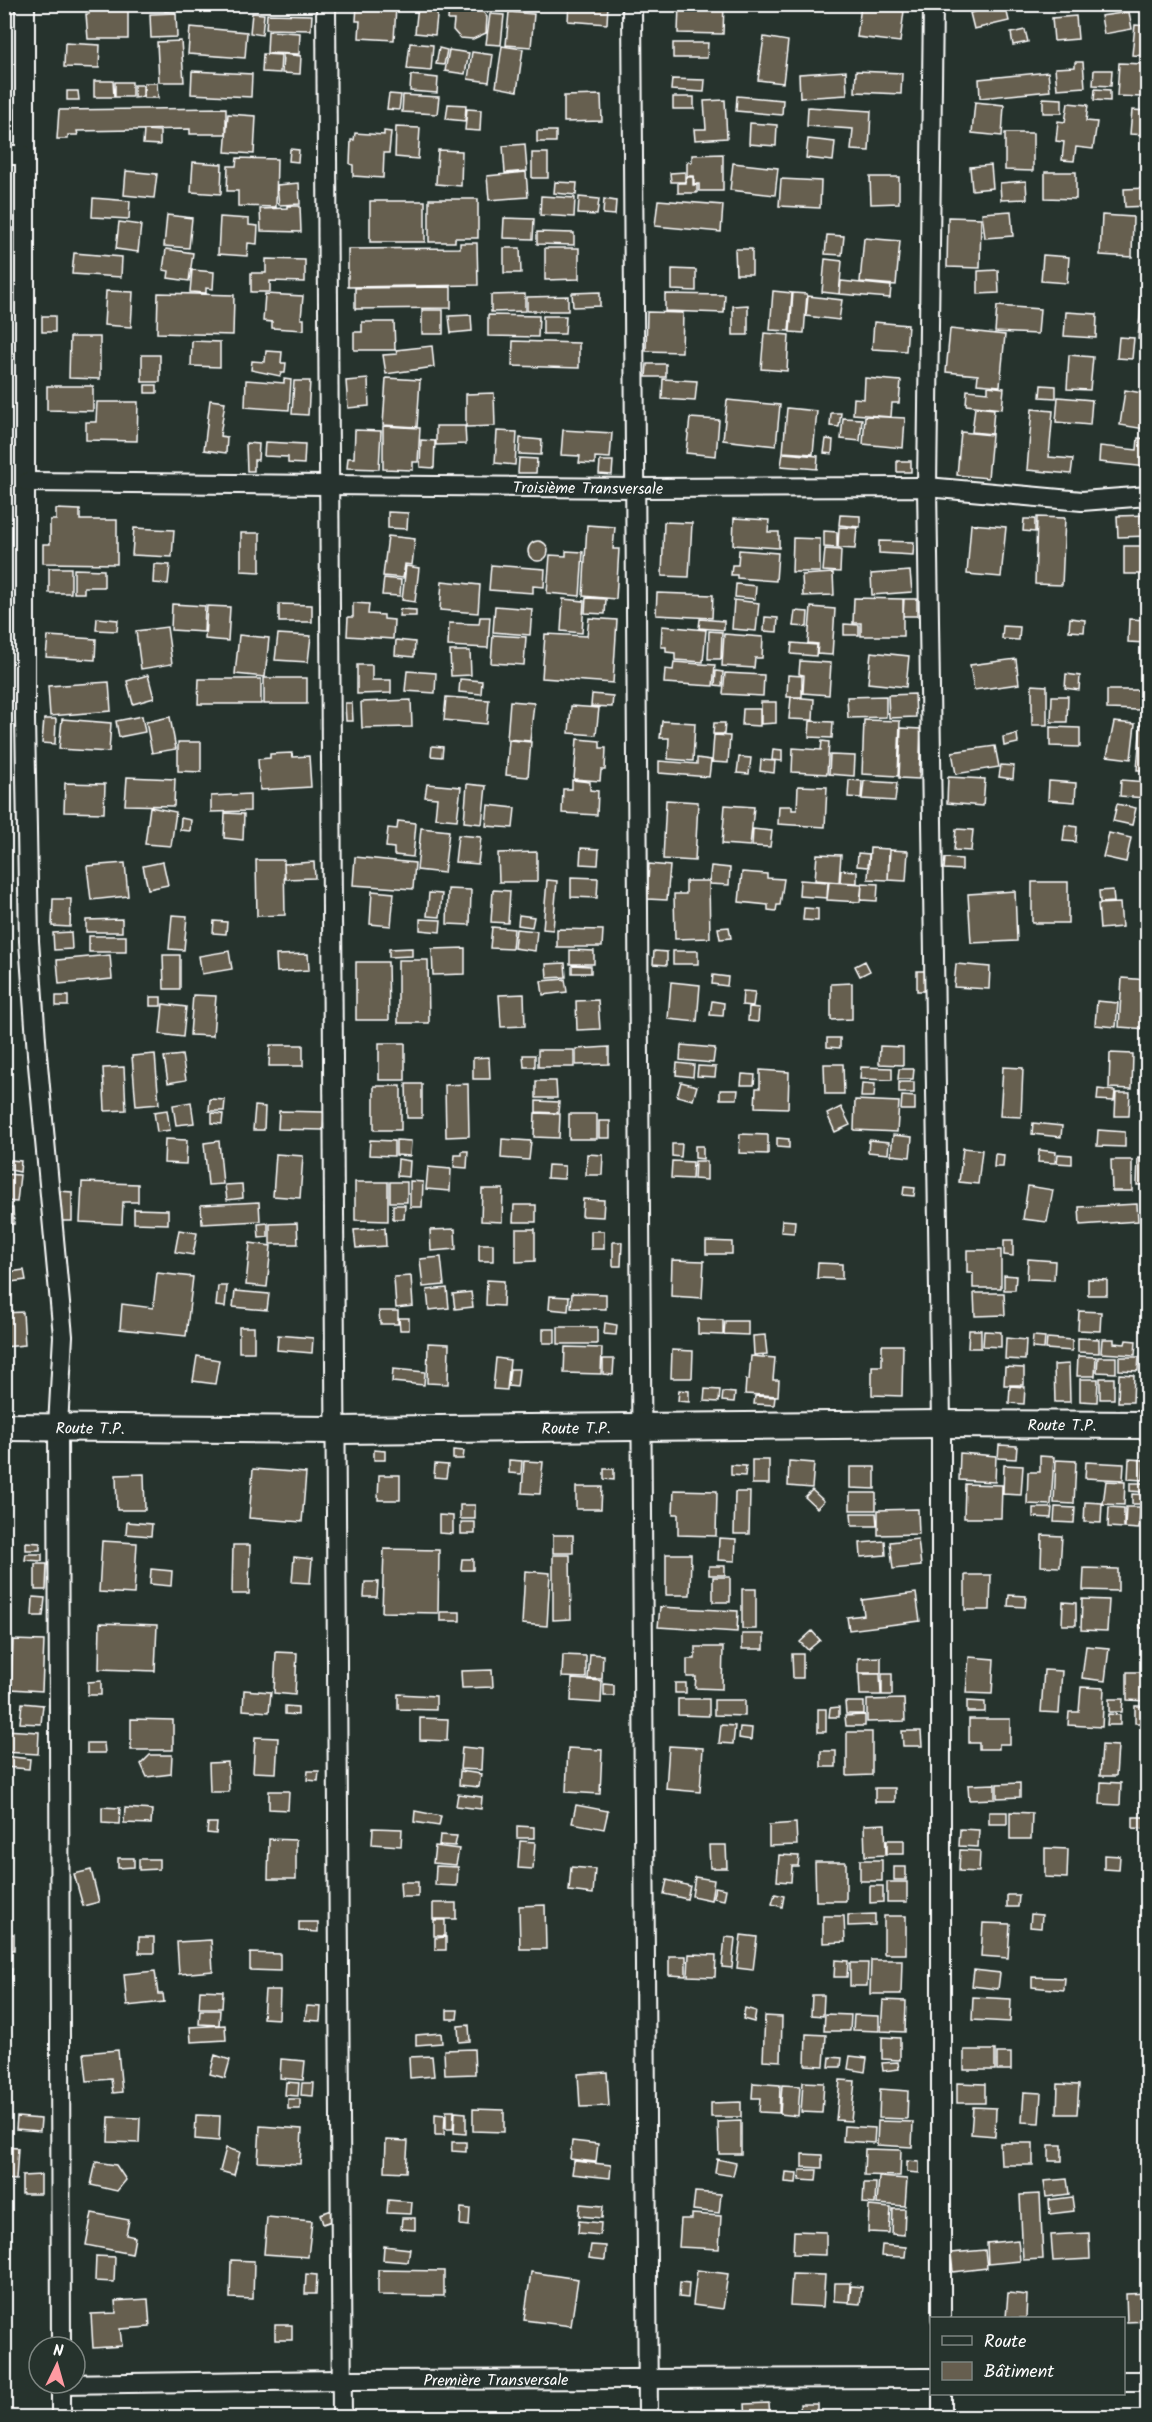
<svg xmlns="http://www.w3.org/2000/svg" width="1152" height="2422" viewBox="0 0 1152 2422" font-family="Kalam,sans-serif">
  <style>
    .building { fill: #665e4f; stroke: #fff; stroke-width: 1.5 }
    .lines { fill: none; stroke-linecap: round; stroke-linejoin: round }
    .street-casing { stroke: #fff; stroke-width: 22 }
    .secondary-casing { stroke: #fff; stroke-width: 30 }
    .street { stroke: #26332d; stroke-width: 18 }
    .secondary { stroke: #26332d; stroke-width: 26 }
    .labels { text-anchor: middle; stroke-width: 4.5; stroke-linejoin: round; paint-order: stroke }
    .street-label { font-size: 16px; fill: #fff; stroke: #26332d }
  </style>
  <rect width="100%" height="100%" fill="#26332d"/>
  <filter id="ink" filterUnits="userSpaceOnUse"><feTurbulence type="fractalNoise" baseFrequency=".0167" numOctaves="2"/><feDisplacementMap in="SourceGraphic" scale="12" xChannelSelector="R" yChannelSelector="G"/><feConvolveMatrix kernelMatrix="1 2 1 2 8 2 1 2 1" color-interpolation-filters="sRGB"/></filter>
  <g filter="url(#ink)">
    <path class="building" d="M89 4H128V39H88L86 14H89Z
      M164 4H184V9L165 11Z
      M569 4H608L607 24 568 21Z
      M679 4H724L723 34 678 33Z
      M1005 4 1009 21 974 29 970 13Z
      M357 5 396 7 394 40 359 38 360 21H356Z
      M418 5 438 7 435 35 415 33Z
      M449 5 480 8 487 17 486 33 473 39 460 38 453 30 454 20H448Z
      M861 6 904 11 900 42 857 37Z
      M509 12 534 14 531 47 506 45Z
      M1129 12 1132 29 1104 34 1101 16Z
      M176 13 177 37 151 38 150 14Z
      M252 13 264 14 262 35 250 33Z
      M267 14 312 15 311 30 266 29Z
      M490 14 504 15 501 45 486 44Z
      M1076 16 1078 39 1054 41 1052 18Z
      M1135 25 1148 26V56L1132 55Z
      M190 27 247 32 245 58 188 54Z
      M1025 30 1028 42 1013 45 1011 33Z
      M268 31 300 33 299 54 267 53Z
      M764 37 788 41 783 83 758 80Z
      M181 41 184 82H159L157 42Z
      M65 43 100 45 99 68 64 67Z
      M410 43 433 45 431 71 407 69Z
      M673 43H708L707 58H673Z
      M502 46 523 49 517 91 496 87Z
      M439 48 447 50 444 65 436 64Z
      M449 50 469 53 465 74 445 71Z
      M472 52 493 55 489 82 468 79Z
      M263 54 281 55 280 73 262 72Z
      M283 54 301 56 300 74 282 73Z
      M1075 62H1083L1085 87 1057 89 1055 68 1075 67Z
      M1119 63 1144 64 1143 97 1117 96Z
      M1094 70H1112L1111 86 1093 85Z
      M192 71 252 74 251 97 191 94Z
      M846 71 847 95 800 98 799 74Z
      M856 71 902 73 901 94 855 92Z
      M1048 72 1050 91 980 98 979 79Z
      M411 75 438 78 437 93 410 91Z
      M672 79 705 80 704 92 671 90Z
      M94 81H113L114 97H94Z
      M115 82H132V97H115Z
      M144 83H157L158 98H144Z
      M134 85H143V97L134 98Z
      M1095 89 1110 90V101L1094 100Z
      M67 91H78L79 100H67Z
      M389 94 401 95 399 110 387 109Z
      M403 95 439 97 437 114 402 112Z
      M601 95 602 121 564 122V96Z
      M737 96 783 100 782 115 736 111Z
      M673 97H694V109H673Z
      M1043 98 1062 99V113H1043Z
      M725 100 727 138 695 140 694 129H706L704 101Z
      M975 102 1004 105 1002 136 972 133Z
      M1068 103 1088 105 1086 121 1097 122 1093 149 1076 147 1074 161 1062 160 1064 142 1056 141 1058 121 1065 122Z
      M448 104 466 105 465 121 446 119Z
      M808 107 871 111 869 151 851 150 853 129 807 126Z
      M226 108V134H190V129L77 131 78 135H68V139H57L59 110Z
      M467 109 481 110 480 131 465 130Z
      M1132 110 1148 111V135L1130 134Z
      M228 114 256 116 254 154 225 152Z
      M750 123 777 125 776 146 749 144Z
      M396 127 420 128 418 159 395 157Z
      M144 130 160 131V145L143 144Z
      M384 131 391 132 389 153H384L383 178 353 176V165L350 164 351 140H354L355 133 384 135Z
      M537 131H556V142H537Z
      M1005 133H1033V171L1005 170Z
      M808 139 835 142 833 161 806 158Z
      M525 144 527 171 505 173 503 146Z
      M290 149 299 150 298 162 289 161Z
      M438 150 462 151 461 186 436 184Z
      M532 153H548V178H532Z
      M723 154V191H699V184H694V176H687V162H692V155Z
      M237 158 277 159 276 207 238 206V191H227L228 166H236Z
      M193 162 222 164 221 194 191 192Z
      M733 163 778 168 775 195 730 190Z
      M991 165 993 188 972 190 970 167Z
      M126 171 157 174 154 198 124 195Z
      M526 172 528 197 489 200 487 176Z
      M685 172V182H671L670 173Z
      M1045 172H1076V199L1045 198Z
      M686 177H693V185H697V193H678V183H686Z
      M870 177H899V203L871 204Z
      M781 179 821 181 820 208 779 206Z
      M1026 181 1027 199 1001 200 1000 183Z
      M555 182 577 183 576 195 554 193Z
      M299 183 300 204 279 205 277 185Z
      M1148 188V206L1125 207 1124 189Z
      M541 196 575 198 574 217 540 215Z
      M579 197 599 199 597 215 578 214Z
      M93 198 130 201 129 219 92 217Z
      M429 199H478V238H455V242H429Z
      M604 199 616 201 615 215 603 214Z
      M658 200 723 205 721 232 655 226Z
      M370 201H425V242H370Z
      M287 206H300L301 232 261 231 260 209 287 208Z
      M1011 211 1013 236 985 238 982 213Z
      M167 215 192 218 189 248 164 246Z
      M1102 215 1133 217 1132 257 1100 255Z
      M220 217 249 219V225L258 226 257 244 248 243 247 256 218 254Z
      M948 217 981 218 980 268 947 267Z
      M504 218 534 219 533 239 503 238Z
      M119 222 141 225 138 252 116 249Z
      M537 232 574 233V245L537 244Z
      M827 235 844 236 842 255 825 254Z
      M864 238 900 241 896 285 860 282Z
      M460 243H477L478 285 348 287V249L460 248Z
      M504 248H520L521 273H504Z
      M545 248H579V279L545 280Z
      M166 249 193 253 189 281 168 278 169 271 163 270Z
      M735 249H752V274H736Z
      M74 253 122 257 121 277 72 274Z
      M1043 255 1069 257 1067 283 1041 281Z
      M266 259 305 260V282L270 281V292H251V273H266Z
      M825 259 842 261 839 294 822 292Z
      M672 269 696 270V291L672 290Z
      M192 270 214 272 213 289 206 288V293L190 292Z
      M998 270 999 293 978 294V271Z
      M841 281 891 286 890 298 840 294Z
      M451 287V308L355 309V288Z
      M106 291 133 292 131 327 104 325Z
      M773 291 792 293 789 331 770 330Z
      M600 292V306L573 307 572 293Z
      M158 293 234 295 233 335 157 333Z
      M793 293 807 294 804 333 790 332Z
      M265 294 303 296 301 319H304V330L272 328V322L263 321Z
      M525 294V311L491 312V295Z
      M665 294 725 295 724 313 665 311Z
      M568 296V311H527V297Z
      M808 296 842 300 839 320 806 316Z
      M1141 304 1148 305V340L1138 339Z
      M748 305V335H733V306Z
      M997 306 1040 309 1038 334 995 332Z
      M422 310H443V334H422Z
      M647 312 683 313 682 352 646 351Z
      M1066 312 1097 314 1096 338 1064 336Z
      M471 315 472 331 451 333 449 316Z
      M488 315 539 316 538 337 488 336Z
      M42 316H55V332H42Z
      M543 316H566L565 334H543Z
      M362 322H394L395 350H354V332H362Z
      M874 322 908 325 906 351 872 349Z
      M950 329 1005 335 1000 386 977 384 978 375 946 372Z
      M764 333 789 335 787 371 761 369Z
      M70 337H100V379L69 378Z
      M1119 337 1134 338 1132 359 1117 358Z
      M192 341 220 342V367L191 366Z
      M513 341 579 343V368L512 366Z
      M432 346 434 367 386 374 383 355 397 354 396 350Z
      M266 351 282 352 281 363H286L285 373H281L280 376 251 370 252 361 265 362Z
      M142 355H160V382H142Z
      M1069 355 1093 357 1090 390 1067 389Z
      M647 364H666V377H646Z
      M386 378 420 380 417 427 383 425Z
      M865 378 901 381 899 403H892L891 417 853 414 854 398 864 399Z
      M284 379 291 380 289 410 245 407 246 380 284 383Z
      M368 379 369 406 348 408 346 381Z
      M663 379 697 381 695 401 662 399Z
      M294 381H310L308 415 292 414Z
      M145 385H157V393H145Z
      M1041 385 1056 386V398L1040 397Z
      M47 386H93V411L47 410Z
      M988 386 1004 388 1002 409 966 405 967 390 988 392Z
      M1125 390 1148 394 1145 429 1120 425Z
      M494 393 495 426 466 427V394Z
      M1058 397 1092 400 1090 425 1056 422Z
      M210 400 225 402 220 436 227 437 226 453 204 450Z
      M727 400 780 405 776 446 723 440Z
      M97 402H138L137 441 86 440V422H96Z
      M975 407 994 409 992 434 972 432Z
      M787 408 817 411 813 454 783 452Z
      M1032 409 1053 411 1049 457 1073 459 1071 474 1027 470Z
      M831 413H841L839 427 830 426Z
      M865 416 905 418 903 448 863 444Z
      M690 418 719 420 716 456 686 453Z
      M843 418 862 419 860 441 841 439Z
      M383 426 420 428 418 462H413V470L383 469Z
      M436 426H465L466 444 436 445Z
      M355 430 381 431 379 469 347 468 348 458H354Z
      M563 430 612 433 610 458 595 457V464L579 463 580 456 561 455Z
      M497 431 517 432 515 465 495 463Z
      M961 432 992 435 988 478 957 475Z
      M520 438 542 440 541 455 519 454Z
      M1138 438 1148 439V467L1099 462 1100 446 1137 450Z
      M826 439 833 440 832 454 824 453Z
      M421 440 435 441 434 468 420 467Z
      M265 442 305 444 304 464 288 463V457L264 456Z
      M246 443 259 444 258 460H254V471H247Z
      M783 453 818 456 817 469 781 466Z
      M519 458 537 459 536 473H518Z
      M600 461H613L612 475 599 474Z
      M897 461H911V472H897Z
      M56 509 80 510V520H117V564L43 563V544H50V520H56Z
      M388 512 408 513 407 529 388 528Z
      M840 515 860 516V527L839 525Z
      M1148 515V536L1118 537 1117 516Z
      M1037 517 1065 518 1062 585 1035 584Z
      M734 518 769 520 768 532H779V548L733 545Z
      M1024 519H1035V532L1023 531Z
      M664 522 692 523 689 577 662 576Z
      M971 524 1006 527 1001 577 967 574Z
      M587 525 615 527 613 549H619L616 599 583 596Z
      M839 527 857 528 855 549 838 548Z
      M134 528 174 530 172 557 132 555Z
      M824 531 837 532V548L824 547Z
      M241 533H260V572L241 571Z
      M388 536 415 539 412 565 405 564 403 578 383 576Z
      M793 538 820 539V572H792Z
      M528 551a10 10 0 1 1 20 0a10 10 0 1 1-20 0Z
      M879 541 914 542 913 555 879 553Z
      M1124 546H1145V574H1124Z
      M825 549 841 550 840 572 823 571Z
      M739 550 778 553 776 581 737 578V575H731L732 565H738Z
      M566 551 583 552 580 596 547 593 550 555 566 556Z
      M154 564 170 565 168 584 153 583Z
      M491 565 545 569 544 587 533 586V593L489 590Z
      M406 566 419 568 415 602 402 600Z
      M49 568H71V593H49Z
      M74 569 104 570V587H84V593H74Z
      M910 571 912 592 872 595 871 574Z
      M833 573 834 595 803 596 802 575Z
      M384 578 401 580 400 596 382 595Z
      M442 581 480 585 478 613 440 610Z
      M736 584 756 586 755 599 735 597Z
      M657 593 713 595 712 618 656 615Z
      M586 598 606 599 605 614 585 613Z
      M854 598 903 599V636H861V623H853Z
      M563 599 584 601 582 633 561 631Z
      M904 599H917V616H903Z
      M734 600 759 603 756 631 732 629Z
      M353 603 369 604 368 614 384 615V619L394 620 393 639 347 636 348 617H353Z
      M172 604 205 606 204 632 171 630Z
      M279 604 312 605V622H279Z
      M207 606 230 607 228 641 205 639Z
      M495 606 532 609 530 635 493 632Z
      M811 607 835 609 832 655 817 654 818 644 808 643Z
      M400 609 416 610V616H399Z
      M795 611 808 612 807 627 793 626Z
      M480 617H490L488 648 448 646 449 623 479 624Z
      M765 617 778 618 777 632 764 631Z
      M97 618 118 620 117 631 96 630Z
      M589 618 617 620 613 683 542 678 545 634 587 636Z
      M1070 618 1085 620 1084 632 1069 631Z
      M700 619 724 621V630L699 628Z
      M1129 619 1146 620V643L1128 642Z
      M844 624 859 625V635H844Z
      M662 626 706 630 703 662 675 660V653L666 652V647H661Z
      M1003 626 1020 627 1019 640 1002 639Z
      M167 627 172 664 141 669 136 631Z
      M709 631 722 632 721 659H708Z
      M278 634 311 636 308 662 275 660Z
      M724 634 763 637 762 658H755L754 668 722 666Z
      M239 635 269 638 265 677 235 674Z
      M493 635 526 637 524 665 491 663Z
      M48 636 96 639 95 660 46 657Z
      M396 640 415 642 414 657 395 655Z
      M792 643 817 645 816 656 791 654Z
      M450 651H470L471 675 451 676Z
      M871 652 909 656 906 687 868 683Z
      M1016 659 1019 684 974 690 970 665Z
      M800 661 831 663 829 695 803 693 804 675 799 674Z
      M674 662 715 665 713 686 664 683 665 669 673 670Z
      M357 665H372V680H391V693L357 694Z
      M407 671 436 673 435 693 405 691Z
      M716 671 723 672 722 686 715 685Z
      M725 673 764 675 763 696 723 694Z
      M1066 674 1080 676 1079 690 1065 688Z
      M148 675 154 698 133 704 127 681Z
      M788 675 802 676V697H787Z
      M264 678H307V704H264Z
      M199 679H261V704H198Z
      M460 679 482 681 481 694 459 692Z
      M109 682 111 711 50 716 48 686Z
      M1032 685 1047 686V725H1032Z
      M1107 690H1140V710L1107 709Z
      M592 694 613 696 612 707 591 706Z
      M915 694 916 717 889 718 888 695Z
      M886 696V717L848 718 847 697Z
      M1052 696H1068L1067 722H1051Z
      M446 697 489 700 487 724 444 720Z
      M791 697 814 699 813 720 789 719Z
      M411 700 412 727 362 728 361 702Z
      M510 701 534 703 530 741 507 739Z
      M761 702H776V723L761 724Z
      M345 703H352L353 721H346Z
      M571 706 599 708 596 735 569 733Z
      M743 709H760V726L742 725Z
      M142 716 145 732 119 737 116 721Z
      M170 717 176 749 152 753 146 722Z
      M44 719H56L55 744 42 743Z
      M62 719 111 723 109 752 59 749Z
      M864 720 900 721 898 776 862 774Z
      M662 721 695 723 693 761 668 759 669 738H660Z
      M810 721 833 722 832 738 809 737Z
      M1114 722 1135 724 1131 759 1107 756Z
      M1141 722 1148 723V770H1137Z
      M714 723H725L724 734H713Z
      M1050 727 1080 728V747L1050 746Z
      M901 728 921 729 919 779 899 778Z
      M1017 734 1018 743 1004 746 1003 737Z
      M714 735 730 736 728 763 712 762Z
      M577 739 600 741V748H606L605 770H601L600 781 574 779Z
      M509 740 531 742 528 777 506 775Z
      M822 741 829 742 827 774 792 772 793 748 821 750Z
      M178 742H201V772L178 771Z
      M432 746 443 747 442 757 431 756Z
      M995 746 999 767 956 774 952 752Z
      M773 749 782 750V761L772 760Z
      M292 753 293 757 309 756 311 787 260 790 258 759 270 758V754Z
      M830 755 855 756 854 776 829 774Z
      M739 757 751 758 749 774 737 773Z
      M697 758 711 760 709 777 659 773V761L697 764Z
      M761 760 775 761 774 773 760 771Z
      M1001 765 1014 766 1013 779 999 777Z
      M127 777 175 779 174 806 125 805Z
      M948 777 985 779 983 806 947 803Z
      M572 780 590 782V790L598 791 597 815 562 813 563 789H572Z
      M849 780 862 781 861 798 848 797Z
      M1121 780 1147 782 1145 798 1120 796Z
      M864 781 897 783 895 801 862 799Z
      M1049 781 1076 783 1075 802 1048 800Z
      M65 783 105 784 104 813 64 812Z
      M427 784 461 787 457 820 435 818 437 798 425 797Z
      M467 784 486 786 482 824 464 822Z
      M4 785H9L8 810H4Z
      M798 786 827 787 825 827 778 824 779 806H792V810H797Z
      M250 794V811L211 812V796Z
      M666 800 698 802 695 861 663 859Z
      M1117 804 1136 808 1132 825 1113 821Z
      M488 805 515 808 513 828 486 826Z
      M725 805 754 807 750 846 722 844Z
      M150 807 176 812 171 846 145 844Z
      M225 813 244 814 243 840 224 838Z
      M181 818 191 820 190 831 180 830Z
      M398 821 416 823 413 857 394 855V848L386 847 388 828 397 829Z
      M1065 825 1077 827 1076 842 1063 841Z
      M421 828 449 831 444 873 417 870Z
      M753 829 772 831 770 847 752 846Z
      M956 829 973 830 971 851 954 850Z
      M1109 833 1131 838 1126 862 1103 857Z
      M458 835 481 837 478 864 455 862Z
      M581 848 599 849 598 865 580 864Z
      M870 848 889 849 888 880 868 879Z
      M890 850 908 851 906 881 888 880Z
      M537 852V882H499L498 853Z
      M858 853 869 854 868 867 857 866Z
      M817 854 841 855 839 882 815 880Z
      M355 857 415 863 413 889 353 885Z
      M945 858 962 859V870L944 869Z
      M256 860H284L285 915 257 916Z
      M163 862 168 885 148 889 143 866Z
      M314 862 315 878 285 879 284 864Z
      M125 863 128 896 91 900 87 866Z
      M649 864 670 866 667 900 647 899Z
      M711 866 730 868 729 885 709 884Z
      M841 870 857 871V883L840 882Z
      M742 872 767 874V878L784 879 780 905H777L776 911 768 910V905L739 902Z
      M571 877 598 878 597 898 571 897Z
      M547 880 557 881 553 930 543 929Z
      M800 880 828 882 827 898 799 896Z
      M686 881H709L710 938 675 939 674 894H686Z
      M829 882 862 884 860 902 827 900Z
      M1032 882H1068V923H1032Z
      M862 883 878 884 877 901 861 900Z
      M448 889 471 890 470 925 447 924Z
      M493 890 510 891 508 923 491 922Z
      M1113 890 1114 902 1100 903 1099 891Z
      M372 891 394 893 391 926 370 924Z
      M1015 891 1017 941 971 943 968 894Z
      M429 893 442 894 440 917 427 916Z
      M53 899H71L70 927 52 926Z
      M1120 903 1122 927 1100 929 1098 904Z
      M804 908 818 909V921L803 920Z
      M172 915 187 916 184 950 169 949Z
      M519 915 534 917 532 927 518 925Z
      M122 919V932H86V920Z
      M420 919 441 920 440 932 420 930Z
      M214 921 227 922 226 934 213 933Z
      M492 927 514 929 512 949 490 948Z
      M729 927 731 938 720 939 718 928Z
      M516 929 537 931 535 951 514 948Z
      M557 929 603 930 602 947H557Z
      M71 932 72 949 54 950 53 933Z
      M89 936H126V952H89Z
      M412 948V956L389 957V949Z
      M465 948V974L433 975 432 949Z
      M570 950 594 951V964H570Z
      M229 951 232 969 202 974 199 956Z
      M654 951 667 952V965L653 964Z
      M673 951H698V964H673Z
      M308 954 309 970 277 972 276 955Z
      M110 955 112 979 59 984 57 960Z
      M163 955H180V989H164Z
      M4 957 11 958 10 976 4 975Z
      M398 960H428L429 1023H398Z
      M865 961 870 971 860 976 855 966Z
      M356 962H388L389 1020H356Z
      M565 963 566 977 547 978 546 964Z
      M956 964 990 967 989 989 954 987Z
      M572 965 591 966V973H572Z
      M917 971H926L925 991H917Z
      M713 975 728 977 727 986 712 984Z
      M1122 978 1148 980 1145 1018H1148V1029L1119 1027Z
      M565 979 567 992 543 995 541 981Z
      M671 982 700 985 697 1022 668 1019Z
      M852 983V1019L831 1020V984Z
      M743 991 755 992 753 1006 742 1005Z
      M524 994 525 1026 501 1027 499 995Z
      M193 995 216 996 213 1036 190 1035Z
      M56 996H68V1006H56Z
      M150 997H161V1006H150Z
      M598 1000 600 1029 577 1030 576 1001Z
      M712 1001 724 1003 723 1016 710 1015Z
      M1097 1001 1118 1003 1116 1027 1095 1025Z
      M163 1004 186 1007 183 1037 160 1034Z
      M749 1007 759 1008 758 1022 748 1021Z
      M827 1038H840V1048L827 1047Z
      M379 1043H405V1080H379Z
      M270 1045H303V1066H269Z
      M681 1045 715 1048 713 1063 680 1060Z
      M880 1046 903 1047V1065L879 1064Z
      M609 1047V1064L576 1065V1049Z
      M538 1050H574V1067H538Z
      M1110 1053 1133 1054 1132 1089 1109 1088Z
      M155 1054 159 1104 136 1106 132 1056Z
      M182 1055 186 1080 168 1083 164 1057Z
      M523 1055H535V1067H524Z
      M489 1057 490 1079H473V1058Z
      M677 1063 694 1065 693 1077 676 1075Z
      M824 1064H843L844 1094H825Z
      M698 1066 716 1067 715 1077 697 1076Z
      M124 1067 126 1110 105 1111 103 1068Z
      M861 1067 892 1068V1080L860 1079Z
      M1003 1067 1023 1068 1021 1117 1000 1116Z
      M899 1069H914L913 1079H898Z
      M760 1070 789 1072 788 1108 755 1107 756 1088H760Z
      M742 1074 755 1075 754 1085H741Z
      M536 1081H556L557 1098H536Z
      M681 1082 697 1086 693 1100 677 1096Z
      M899 1082H914V1093H899Z
      M862 1083 875 1084 874 1097H861Z
      M406 1084H422V1118H407Z
      M468 1084 469 1136 446 1137 445 1085Z
      M374 1086H401V1130H374Z
      M1098 1089 1115 1091 1114 1101 1097 1100Z
      M720 1090H738L737 1099H720Z
      M1116 1093H1130L1129 1116H1115Z
      M902 1096 915 1097V1110H901Z
      M210 1099 225 1100 224 1111H209Z
      M855 1100 899 1102 897 1132 854 1130Z
      M536 1101 559 1102 558 1113 536 1112Z
      M191 1102 194 1123 176 1125 173 1105Z
      M255 1106 265 1107 264 1130H253Z
      M841 1107 850 1125 835 1132 827 1114Z
      M167 1110 170 1130 157 1132 154 1112Z
      M279 1111 324 1112 323 1130 278 1129Z
      M212 1113 223 1114 222 1124 212 1123Z
      M535 1113 560 1114 559 1138 534 1137Z
      M569 1114H597V1139H569Z
      M599 1121H610V1138H599Z
      M1033 1123 1062 1126 1061 1137 1032 1134Z
      M1098 1130 1125 1132V1147L1097 1146Z
      M740 1134 768 1135V1154L739 1153Z
      M893 1135 912 1137 910 1157 891 1155Z
      M777 1138 789 1139V1148L777 1147Z
      M165 1139 187 1140 186 1164 164 1163Z
      M502 1139 531 1141 529 1160 501 1158Z
      M370 1140 394 1141V1156L369 1155Z
      M396 1140 411 1141 410 1156 396 1155Z
      M869 1140 889 1142 888 1154 868 1152Z
      M219 1141 223 1184 208 1185 204 1143Z
      M672 1144H682L681 1157 672 1156Z
      M695 1146H703V1159L695 1158Z
      M963 1148 982 1150 978 1184 959 1182Z
      M1039 1150 1056 1152 1055 1163 1038 1162Z
      M462 1151H468L467 1168 454 1167 455 1155H462Z
      M276 1154 303 1156 300 1198 273 1196Z
      M587 1154 603 1155 602 1175H586Z
      M995 1154 1004 1155 1003 1167H994Z
      M1058 1154 1072 1155V1164L1057 1163Z
      M1138 1158 1148 1159V1185H1137Z
      M398 1159 410 1161 409 1177 397 1176Z
      M11 1160 21 1161 20 1172 10 1170Z
      M1111 1160H1132V1191H1112Z
      M672 1161 693 1162 692 1179 671 1178Z
      M695 1161H707V1180L694 1179Z
      M548 1165 565 1166 564 1179 547 1178Z
      M428 1167 451 1169 450 1191 426 1189Z
      M4 1174 20 1175 17 1202 4 1201Z
      M410 1181 423 1182 422 1207H410Z
      M82 1182 138 1184V1202H123L122 1224 80 1222Z
      M355 1182H388V1221L355 1220Z
      M390 1182H407V1202H390Z
      M242 1184 243 1198 227 1200 225 1185Z
      M1028 1186 1053 1190 1047 1222 1023 1219Z
      M904 1187 915 1188 914 1196 903 1195Z
      M482 1189H503L502 1222 481 1221Z
      M59 1191 72 1192V1221H58Z
      M583 1199 604 1200 603 1217 582 1216Z
      M259 1202 260 1221 202 1224 201 1205Z
      M1137 1204 1138 1221 1080 1225 1079 1207Z
      M393 1205H405L404 1219H393Z
      M514 1205H536V1222H513Z
      M13 1208 14 1224H4V1209Z
      M134 1209 168 1210V1224L134 1223Z
      M782 1220 795 1221 794 1233 781 1232Z
      M268 1223V1237L259 1238 258 1224Z
      M297 1223 298 1244H270V1224Z
      M385 1228 386 1246 356 1248 354 1230Z
      M455 1229 456 1249 431 1251 430 1230Z
      M516 1229H535V1261L516 1262Z
      M179 1230 197 1233 193 1255 175 1252Z
      M591 1231H604V1249H591Z
      M1004 1240H1013V1256L1004 1255Z
      M706 1241 732 1242V1254H706Z
      M613 1242H622L621 1266H613Z
      M250 1243 271 1246 267 1287 246 1285Z
      M479 1244H493V1261H479Z
      M967 1250H1001V1288H973V1273H967Z
      M441 1257 444 1285 423 1287 420 1259Z
      M1028 1259 1055 1261 1054 1280 1027 1279Z
      M672 1260 704 1261 702 1298 671 1296Z
      M818 1263 842 1264V1279L817 1278Z
      M24 1270 26 1280 11 1282 9 1272Z
      M157 1273 193 1277 186 1336 120 1329 122 1304 153 1308Z
      M1004 1275 1016 1276 1015 1290H1004Z
      M411 1276 413 1306 396 1308 394 1277Z
      M1088 1279 1107 1280V1295H1088Z
      M487 1280 504 1281 503 1306 486 1305Z
      M218 1286H227L225 1307 216 1306Z
      M447 1288 449 1308 429 1310 427 1290Z
      M235 1291 269 1294 267 1310 233 1307Z
      M471 1292 473 1307 455 1309 453 1294Z
      M572 1293 606 1294V1309L571 1308Z
      M974 1293H1004L1005 1315 975 1316Z
      M550 1296 569 1297 568 1311 549 1309Z
      M379 1311H398V1324H380Z
      M1079 1311 1101 1312 1100 1331 1078 1330Z
      M23 1312 25 1345 4 1347V1313Z
      M399 1318H409V1330H400Z
      M698 1319 723 1320V1335L698 1334Z
      M725 1321H748V1335L724 1334Z
      M605 1323 617 1325 616 1335 604 1334Z
      M239 1327H254V1352H239Z
      M558 1327H597V1344H558Z
      M543 1329H555V1343H543Z
      M969 1330H981V1348H968Z
      M984 1331 1001 1332V1347L983 1346Z
      M278 1335 313 1338 312 1353 277 1350Z
      M765 1335 767 1354 754 1355 753 1336Z
      M1033 1336 1045 1337 1044 1349 1032 1348Z
      M1006 1338 1026 1340 1025 1360 1005 1359Z
      M1047 1338 1072 1340V1351L1046 1349Z
      M1078 1338 1099 1339V1353L1078 1352Z
      M1102 1339H1114V1343L1125 1344 1126 1340 1136 1341 1135 1355 1101 1353Z
      M428 1343 449 1344 448 1384 427 1383Z
      M882 1345H903L902 1396 872 1395V1366H882Z
      M565 1347 602 1348 601 1374 564 1373Z
      M672 1350 693 1351 692 1378H671Z
      M197 1356 219 1360 215 1384 193 1381Z
      M751 1356 775 1358 773 1380H779L778 1396 745 1394 746 1380H749Z
      M1078 1356 1096 1357 1095 1376H1077Z
      M1098 1357H1116V1373L1097 1372Z
      M1119 1357H1139L1138 1371 1119 1370Z
      M496 1358 510 1360 507 1390 493 1389Z
      M603 1359H614L613 1375 603 1374Z
      M1069 1364 1070 1402H1055L1054 1365Z
      M1005 1367 1024 1368V1385H1004Z
      M1143 1368H1148V1401L1142 1400Z
      M393 1369 425 1372 424 1385 392 1382Z
      M510 1369H519L517 1387 508 1386Z
      M1119 1374 1134 1375 1133 1402H1118Z
      M1100 1378H1114V1399H1100Z
      M1080 1379H1098L1097 1402 1080 1401Z
      M1010 1386 1025 1387 1024 1404 1009 1403Z
      M705 1389 720 1390 719 1402 704 1401Z
      M679 1390 689 1391V1402L678 1401Z
      M723 1392 735 1393 734 1402 722 1401Z
      M755 1396 775 1397 774 1405 754 1404Z
      M999 1445 1017 1446 1016 1459 998 1458Z
      M374 1450 385 1451V1460H374Z
      M453 1450 464 1451 463 1459H453Z
      M960 1453 996 1456 995 1482 959 1480Z
      M1040 1456 1054 1457 1051 1505 1027 1504 1028 1472H1040Z
      M1129 1459 1144 1460 1143 1480 1128 1479Z
      M509 1460 522 1461 521 1474 509 1473Z
      M752 1460H769V1484H752Z
      M1056 1460 1076 1461 1074 1504 1054 1503Z
      M524 1461 543 1462 540 1494 522 1493Z
      M789 1461 814 1463 812 1488 788 1486Z
      M1086 1462 1124 1464 1123 1480 1085 1478Z
      M435 1464 448 1465 446 1478 434 1477Z
      M731 1465 746 1466 745 1476 731 1475Z
      M1004 1465 1023 1466 1021 1495 1003 1494Z
      M850 1467H875V1489L850 1488Z
      M253 1469 306 1473 302 1522 249 1518Z
      M604 1469H614V1480L604 1479Z
      M144 1474 145 1510H117L116 1475Z
      M379 1475H400V1500H378Z
      M1106 1481 1125 1482 1124 1505 1103 1504Z
      M1130 1483H1144V1492L1130 1491Z
      M965 1484 1002 1485 1001 1518H964Z
      M576 1487H602L601 1509H576Z
      M674 1490 717 1491 716 1536 678 1535V1514H673Z
      M812 1490 824 1501 817 1508 805 1497Z
      M735 1492H750L749 1534H734Z
      M850 1493H876V1510H850Z
      M1132 1494 1147 1495V1504H1132Z
      M1085 1502 1102 1503 1101 1523 1084 1522Z
      M460 1505H475V1519H460Z
      M1055 1507 1075 1508 1074 1523 1054 1522Z
      M1109 1507 1124 1508V1528L1108 1527Z
      M1126 1507H1140L1139 1529 1125 1528Z
      M1033 1508H1052L1051 1518 1033 1517Z
      M918 1509 919 1534 878 1535V1510Z
      M851 1513H876L877 1526H852Z
      M439 1515 453 1516V1534L439 1533Z
      M127 1522 152 1524 151 1536 126 1534Z
      M461 1522H475V1534H461Z
      M553 1535H573V1553H553Z
      M1042 1535 1062 1536 1060 1567 1041 1566Z
      M719 1538 736 1539 735 1561 718 1560Z
      M918 1539 921 1566 893 1569 890 1542Z
      M102 1541 137 1543 134 1594 99 1592Z
      M885 1541 886 1555 861 1557 860 1543Z
      M26 1542 40 1543V1550H26Z
      M233 1545H250L249 1594H232Z
      M1142 1547H1148V1570H1143Z
      M384 1549 439 1550 438 1613 382 1612Z
      M26 1554H42V1561L25 1560Z
      M666 1554H691L690 1595H666Z
      M553 1555H570L571 1619 553 1620Z
      M294 1557 312 1559 310 1583 292 1582Z
      M462 1559H473V1570H461Z
      M35 1564H47L46 1590H35Z
      M709 1566H725V1575H709Z
      M1084 1568 1118 1569V1591L1083 1590Z
      M151 1569 172 1571 171 1586 150 1584Z
      M525 1571 550 1573 547 1626 522 1624Z
      M965 1575H991L990 1610H965Z
      M713 1577H730V1602H713Z
      M365 1582H378L377 1597H364Z
      M742 1589H756V1629H742Z
      M916 1593 920 1621 849 1630 847 1617 864 1615 862 1600Z
      M1009 1595 1026 1596 1025 1607 1008 1606Z
      M33 1597 45 1598 43 1616H32Z
      M1082 1599 1109 1600 1107 1631 1081 1630Z
      M1063 1602 1076 1603V1625H1062Z
      M660 1607 738 1611 737 1632 658 1627Z
      M440 1612H460V1621H440Z
      M1140 1613H1148V1628H1140Z
      M100 1623 157 1625 155 1671 99 1669Z
      M812 1631 820 1640 808 1650 800 1642Z
      M742 1634H764V1649H742Z
      M13 1640 44 1641 42 1691 11 1689Z
      M1086 1646 1109 1648 1105 1681 1082 1678Z
      M695 1647H723L722 1689 695 1688 696 1677H687V1659H695Z
      M276 1652 297 1653 295 1695 274 1693Z
      M590 1654 603 1655 602 1679H588Z
      M792 1654H803V1678H793Z
      M563 1655 586 1656V1678L562 1677Z
      M881 1657V1673H858V1658Z
      M969 1657 994 1659 992 1694 966 1693Z
      M492 1670 493 1687 462 1688 461 1671Z
      M1044 1670 1062 1671 1059 1713 1041 1712Z
      M1127 1672H1146V1701L1127 1700Z
      M859 1674H880L881 1695H860Z
      M882 1674H892V1695H882Z
      M572 1679 602 1681 601 1703 571 1701Z
      M101 1681V1695H88V1682Z
      M675 1683H686V1693H675Z
      M604 1684 614 1685V1696H604Z
      M1081 1687 1104 1688 1102 1727 1068 1725 1069 1712H1079Z
      M244 1690 271 1692 269 1712 243 1710Z
      M398 1694 436 1696V1710L398 1709Z
      M678 1699H709V1716L678 1715Z
      M904 1699 905 1721 867 1722V1700Z
      M1109 1699H1123L1122 1712H1109Z
      M714 1700H745V1716L714 1715Z
      M967 1701 985 1702V1712H967Z
      M845 1702H864V1714H846Z
      M22 1703 43 1705 41 1724 20 1723Z
      M285 1706 298 1707V1715L285 1714Z
      M1135 1706H1148V1723H1135Z
      M839 1707V1717H829L830 1708Z
      M818 1709H826V1732H818Z
      M1108 1714 1120 1715V1725H1107Z
      M865 1715V1726H846L845 1716Z
      M420 1718 448 1719 447 1741 420 1740Z
      M131 1719 173 1720V1750H131Z
      M969 1719H1010V1744H999V1749H979V1743H969Z
      M721 1725 735 1726 733 1744 719 1743Z
      M740 1727 752 1728 751 1740 739 1738Z
      M4 1730 39 1732 38 1754 4 1752Z
      M902 1731H921L922 1746H903Z
      M847 1732H872V1775L847 1776Z
      M255 1737 278 1738 276 1773 253 1772Z
      M87 1743H104L105 1753H87Z
      M1102 1745 1118 1746 1116 1776H1100Z
      M669 1746 703 1748 700 1792 666 1789Z
      M462 1747 482 1749 481 1770 460 1769Z
      M568 1748 602 1750 600 1794 566 1792Z
      M821 1751H836V1767H821Z
      M150 1755H172L171 1774 147 1777 141 1764Z
      M4 1756 30 1759 29 1769 4 1767Z
      M228 1762 229 1792H210L209 1763Z
      M308 1771H319L318 1781 307 1780Z
      M460 1771 481 1774 479 1787 459 1785Z
      M1101 1782 1121 1783 1120 1805 1100 1804Z
      M1020 1783V1797L997 1798V1784Z
      M995 1784V1799L969 1800 968 1785Z
      M875 1788H895V1802H875Z
      M269 1791H289L288 1810 269 1809Z
      M458 1794 482 1797 481 1809 456 1806Z
      M576 1805 608 1811 604 1829 572 1823Z
      M102 1807 120 1808 119 1824 102 1823Z
      M125 1808 152 1810 151 1824 124 1823Z
      M415 1811 441 1816 439 1826 414 1822Z
      M989 1812H1007V1824H989Z
      M1010 1812 1032 1813 1031 1839H1010Z
      M1133 1817H1148V1829L1133 1828Z
      M208 1823H217L216 1834 207 1833Z
      M796 1823 797 1845 769 1846V1825Z
      M885 1824 886 1855 865 1856 864 1825Z
      M517 1826 534 1827V1838H517Z
      M373 1828 402 1829 401 1846 372 1844Z
      M960 1829 979 1830 978 1847 959 1846Z
      M440 1835 457 1836 455 1846 439 1845Z
      M269 1839 296 1840V1879H268Z
      M887 1840H904V1854H887Z
      M520 1841 535 1842 533 1869 518 1868Z
      M709 1845H726L727 1868H710Z
      M435 1846 459 1849 456 1865 433 1863Z
      M1045 1848 1068 1849 1067 1878 1045 1877Z
      M960 1850 980 1851 979 1872 959 1871Z
      M779 1855 799 1856 798 1866H792L791 1882 777 1881Z
      M1104 1855 1120 1856 1119 1870 1104 1869Z
      M118 1858H134V1867L118 1868Z
      M139 1859H159V1869L139 1870Z
      M860 1860H882V1881H860Z
      M815 1862H846V1901H816Z
      M436 1866 458 1867 457 1886 435 1885Z
      M571 1867 595 1869 593 1894 569 1891Z
      M894 1867H906V1880H894Z
      M91 1870 99 1902 83 1906 74 1874Z
      M695 1877 714 1880 711 1900 692 1896Z
      M667 1880 690 1886 687 1899 664 1894Z
      M400 1882H418V1897H401Z
      M887 1882H907V1902H887Z
      M870 1886H883V1902L870 1903Z
      M715 1887 726 1889 724 1900 713 1898Z
      M775 1894 784 1896 782 1907 772 1904Z
      M1007 1895H1019L1018 1907H1007Z
      M433 1903H456V1919H433Z
      M545 1905 546 1949H520L519 1906Z
      M875 1914V1925L848 1926V1915Z
      M1031 1914 1042 1915 1041 1928 1030 1927Z
      M823 1916H844L845 1942 823 1943Z
      M884 1916H906V1954H884Z
      M434 1920H445V1936H434Z
      M299 1922H318V1932L299 1931Z
      M983 1923 1010 1924 1008 1958 981 1956Z
      M4 1934H14V1950H4Z
      M741 1935 757 1937 753 1970 737 1968Z
      M139 1937H154V1953H139Z
      M446 1937V1950H435V1938Z
      M725 1937 735 1938 732 1968 722 1967Z
      M211 1940 213 1971 179 1974 177 1942Z
      M250 1953 280 1954V1971L250 1970Z
      M689 1954 716 1955 715 1977 688 1976Z
      M669 1956H686V1976L669 1975Z
      M835 1960 848 1961 847 1977H834Z
      M871 1960H902L901 1994H870Z
      M850 1963H868L867 1986H850Z
      M4 1968 12 1969 10 1989 4 1988Z
      M974 1970 1000 1973 998 1989 972 1986Z
      M155 1971 158 1994H163L164 2002 127 2006 124 1974Z
      M1032 1977 1065 1978 1064 1990 1032 1987Z
      M200 1990 223 1991 222 2008H199Z
      M265 1990H280L279 2019 263 2018Z
      M812 1995H824L823 2016 811 2015Z
      M973 1997 1011 1999 1010 2022 972 2020Z
      M883 2000 906 2001 905 2032 881 2031Z
      M307 2006 321 2007 320 2021 305 2020Z
      M745 2008 756 2011 754 2022 743 2019Z
      M200 2010H220L219 2025 199 2024Z
      M447 2010H458L457 2019H447Z
      M825 2014 851 2015 850 2031H824Z
      M854 2015 879 2016V2031L853 2030Z
      M765 2016 782 2017 781 2061 763 2060Z
      M225 2025 226 2040 191 2042 190 2027Z
      M469 2025 470 2041 459 2042 458 2026Z
      M441 2033 442 2043 416 2045V2035Z
      M806 2034 826 2035 824 2066 805 2065Z
      M882 2037 900 2038V2060L882 2059Z
      M474 2049 475 2074 445 2075 444 2050Z
      M118 2050 122 2092 113 2093 111 2079 87 2081 84 2053Z
      M964 2050H995V2070H964Z
      M997 2053H1011V2070H997Z
      M215 2055 230 2060 225 2078 210 2074Z
      M432 2056 434 2076 410 2078 409 2057Z
      M850 2056 867 2058 865 2072 848 2069Z
      M830 2057 842 2058 841 2067H829Z
      M281 2059 305 2061 303 2080 280 2078Z
      M898 2062 899 2069 883 2071 882 2063Z
      M607 2072 609 2106 580 2107 578 2074Z
      M840 2080 855 2081 851 2121 836 2120Z
      M286 2082 299 2083 298 2096 285 2095Z
      M803 2082 824 2083 822 2113 801 2112Z
      M302 2083H314L313 2096 301 2095Z
      M753 2083 780 2085 779 2113 759 2112 760 2098H752Z
      M957 2083 985 2084V2103H957Z
      M1058 2084 1079 2085 1077 2114H1057Z
      M782 2085 800 2086 798 2116 780 2114Z
      M880 2089 908 2091 907 2119 879 2118Z
      M1024 2092 1041 2093 1039 2123 1022 2122Z
      M288 2099H300V2109H288Z
      M741 2102V2117H711V2103Z
      M973 2107 996 2108 995 2136 971 2134Z
      M473 2109 504 2110V2132L473 2131Z
      M446 2111H454L453 2129H446Z
      M455 2112 466 2113V2134L454 2133Z
      M435 2114 445 2115 444 2135H435Z
      M196 2115 220 2116 219 2141 195 2139Z
      M17 2117 41 2119 40 2131 16 2129Z
      M109 2117 140 2118 139 2143 108 2142Z
      M741 2121V2154H719L718 2122Z
      M878 2121 913 2122 912 2147 877 2145Z
      M260 2126 302 2129 300 2164 258 2162Z
      M844 2126 875 2128 874 2143 843 2141Z
      M386 2140 408 2141 406 2172 385 2171Z
      M572 2141 598 2144 596 2162 570 2159Z
      M452 2142H466V2152L452 2151Z
      M1000 2143H1033V2165H1001Z
      M1049 2145H1062V2161H1049Z
      M4 2147 18 2148 16 2180 4 2179Z
      M226 2148 240 2152 234 2175 220 2171Z
      M865 2149 901 2150 900 2176 864 2175Z
      M802 2154 822 2155V2168L802 2167Z
      M717 2159 736 2163 733 2176 715 2173Z
      M574 2161 611 2165 610 2178 572 2174Z
      M907 2161 919 2162V2173L907 2172Z
      M96 2162 116 2165 126 2180 117 2191 91 2185Z
      M800 2170H817L816 2181 799 2180Z
      M786 2172 797 2173 796 2183 785 2182Z
      M41 2175V2194H22V2176Z
      M879 2177 907 2179 905 2206 877 2204Z
      M1067 2179 1069 2194 1046 2197 1044 2181Z
      M864 2183H876L875 2204 863 2203Z
      M695 2192 721 2194 719 2213 693 2210Z
      M1040 2194 1043 2259 1023 2260 1020 2195Z
      M1072 2197 1074 2211 1050 2214 1049 2200Z
      M388 2200 412 2202 411 2214 387 2213Z
      M580 2204 603 2206 602 2218 579 2216Z
      M869 2206 891 2208 889 2233 868 2232Z
      M461 2208 470 2209 469 2226 460 2225Z
      M893 2209H905L904 2235 892 2234Z
      M332 2210 335 2220 323 2224 320 2214Z
      M92 2213 129 2220 126 2235 135 2237 132 2254 86 2245Z
      M692 2214 721 2216 719 2249 679 2247 681 2219H692Z
      M267 2217 312 2221 308 2257 264 2254Z
      M402 2218H415V2230L401 2229Z
      M579 2221 601 2223 600 2235 578 2233Z
      M794 2231 826 2232V2255L793 2254Z
      M1089 2233 1090 2259 1053 2261 1051 2235Z
      M1018 2240 1020 2261 988 2264 987 2243Z
      M591 2245 606 2246 605 2260 589 2258Z
      M882 2245 906 2247 905 2257 881 2256Z
      M384 2246 410 2249 408 2262 383 2260Z
      M4 2250 11 2251 8 2273 4 2272Z
      M985 2250 987 2268 953 2272 951 2253Z
      M96 2256 115 2257 114 2282 95 2281Z
      M231 2260 254 2261 253 2299 230 2298Z
      M378 2270 444 2271V2296L378 2295Z
      M697 2270 728 2274 723 2309 693 2305Z
      M531 2272 578 2279 571 2326 524 2320Z
      M306 2274 317 2275 316 2294H305Z
      M792 2274 825 2275 823 2307 790 2305Z
      M680 2282 689 2283 688 2298 679 2297Z
      M835 2283H850L849 2302 834 2301Z
      M851 2286 862 2287 860 2304 849 2303Z
      M1008 2293 1027 2295 1026 2318H1006Z
      M1148 2293V2321L1127 2322 1126 2294Z
      M148 2299 150 2327 120 2329 122 2346 93 2348 91 2314 116 2313 115 2301Z
      M275 2325H292V2340H275Z
      M769 2403 770 2418H746L745 2404Z
      M800 2404H818V2418H801Z"/>
    <g class="lines">
      <defs>
        <g id="street">
          <path d="M25 4V719L29 941 37 1054 63 1336 58 1426 61 2347"/>
          <path d="M326 4 342 2418"/>
          <path d="M632 4 648 2418"/>
          <path d="M933 4 927 487 941 1424V2318"/>
          <path d="M4 155H24"/>
          <path id="s1" d="M27 482 635 488 927 487 1082 501 1148 496"/>
          <path d="M1124 2381H1148"/>
          <path d="M61 2383V2418"/>
          <path id="s2" d="M61 2384 341 2380 932 2378"/>
          <path d="M942 2394V2418"/>
        </g>
        <g id="secondary">
          <path id="s3" d="M4 1427 335 1430 941 1424 1148 1425"/>
        </g>
      </defs>
      <use href="#street" class="street-casing"/>
      <use href="#secondary" class="secondary-casing"/>
      <use href="#street" class="street"/>
      <use href="#secondary" class="secondary"/>
    </g>
  </g>
  <g class="labels">
    <g class="street-label">
      <text dy="6" stroke="none"><textPath href="#s1" startOffset="561">Troisième Transversale</textPath></text>
      <text dy="6" stroke="none"><textPath href="#s3" startOffset="1058">Route T.P.</textPath></text>
      <text dy="6" stroke="none"><textPath href="#s3" startOffset="86">Route T.P.</textPath></text>
      <text dy="6" stroke="none"><textPath href="#s3" startOffset="572">Route T.P.</textPath></text>
      <text dy="6" stroke="none"><textPath href="#s2" startOffset="435">Première Transversale</textPath></text>
    </g>
  </g>
  <rect width="1152" height="2422" fill="none" stroke="#26332d" stroke-width="24"/>
  <rect x="12" y="12" width="1128" height="2398" fill="none" stroke="#fff" stroke-width="2" filter="url(#ink)"/>
  <rect x="930" y="2317" width="195" height="78" fill="#26332d" stroke="#7d8581" stroke-width="1.5"/>
  <rect x="942" y="2336" width="30" height="9" fill="#26332d" stroke="#7d8581" stroke-width="1.5"/>
  <text x="984" y="2347" font-size="18" fill="#ffffff">Route</text>
  <rect x="942" y="2362" width="30" height="18" fill="#665e4f" stroke="#7d8581" stroke-width="1.5"/>
  <text x="984" y="2377" font-size="18" fill="#ffffff">Bâtiment</text>
  <g transform="translate(57 2365) rotate(5)"><circle r="28" fill="#26332d" stroke="#7d8581" stroke-width="1.5"/>
  <path d="M0-4.5L10 22L0 15L-10 22Z" fill="#ff9aa2"/>
  <text y="-9" font-size="16" font-weight="bold" text-anchor="middle" fill="#ffffff">N</text>
  </g>
</svg>
